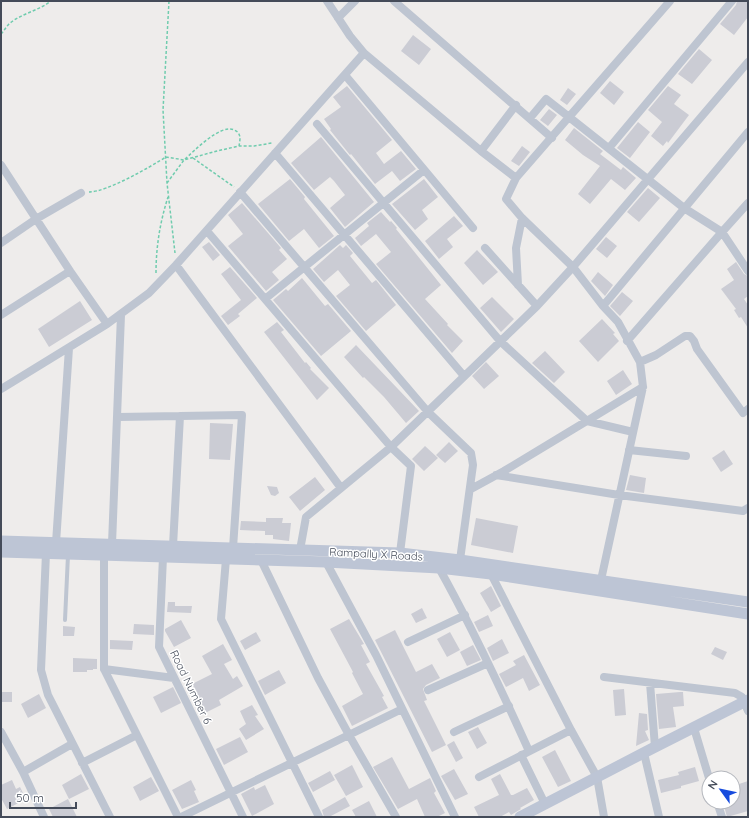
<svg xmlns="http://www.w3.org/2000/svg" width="749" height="818" viewBox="0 0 749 818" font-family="Quicksand,sans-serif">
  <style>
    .building { fill: #cbccd4 }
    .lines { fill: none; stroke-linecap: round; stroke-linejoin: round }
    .path { stroke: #70ccae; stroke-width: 1.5; stroke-dasharray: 3 2; stroke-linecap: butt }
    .lane { stroke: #bec5d1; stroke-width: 4 }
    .street { stroke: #bec5d1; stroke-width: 8 }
    .secondary { stroke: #bdc5d5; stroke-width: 11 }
    .labels { text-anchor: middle; stroke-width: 3; stroke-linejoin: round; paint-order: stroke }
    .street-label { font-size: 11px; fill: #444b59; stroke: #fff }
  </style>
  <rect width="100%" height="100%" fill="#eeeceb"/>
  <path class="building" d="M737 1H748V17L734 35 720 24 736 5Z
    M413 35 431 49 419 65 401 51Z
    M699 49 712 60 692 84 678 74Z
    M610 81 624 92 614 105 600 93Z
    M347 86 392 140 376 153 384 164 401 151 416 169 400 181 392 171 375 184 351 154 350 155 330 130 331 129 324 119 341 107 333 97Z
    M668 86 681 95 674 104 689 115 668 143 667 141 663 146 651 136 662 122 648 110Z
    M568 88 576 94 567 105 560 100Z
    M549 109 557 115 548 126 540 120Z
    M638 122 650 132 630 158 617 148Z
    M574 128 603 151 600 154 621 170 623 167 636 178 625 190 611 179 590 204 578 194 600 166 583 155 565 140Z
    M321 137 374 202 345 227 330 208 345 195 334 181 330 177 314 190 291 163Z
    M522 146 530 152 519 166 511 161Z
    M290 179 305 197 304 199 334 236 319 248 304 229 289 241 258 204Z
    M424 179 438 197 422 210 428 219 415 230 392 204Z
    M648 188 660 198 639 222 627 212Z
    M242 203 281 248 279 250 287 259 272 272 279 280 266 291 228 246 243 234 228 215Z
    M381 212 390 222 391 221 397 228 396 229 441 285 425 299 448 324 447 325 463 341 452 353 376 264 391 252 376 234 361 246 355 238 369 226 367 223Z
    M454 216 463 226 447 239 453 247 439 259 425 241Z
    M606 237 617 246 607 258 596 249Z
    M209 242 220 255 213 261 202 247Z
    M340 245 343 248 346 245 353 253 350 256 372 283 376 280 396 305 366 331 336 296 350 285 338 270 324 282 313 269Z
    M477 250 498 272 483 285 464 263Z
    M736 262 744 274 748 276V296L744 299 748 305V328L741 317 739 318 734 310 736 309 721 289 734 280 727 269Z
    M230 267 257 298 238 314 240 316 228 325 221 316 241 300 221 274Z
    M598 272 613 285 605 296 591 281Z
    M302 278 325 306 328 304 351 331 321 356 273 300 286 289 288 291Z
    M622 292 633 301 620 316 610 306Z
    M492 297 514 319 501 332 480 308Z
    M80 301 92 320 49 347 38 329Z
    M602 319 615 333 613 334 619 341 598 362 579 341Z
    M277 322 284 330 281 332 305 363 306 362 311 368 310 369 329 388 317 400 264 332Z
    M356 345 419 411 406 423 384 397 364 377 363 378 344 357Z
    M545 351 565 372 554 383 532 363Z
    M486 362 499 376 484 389 472 376Z
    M623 370 632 384 616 395 607 381Z
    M210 423 233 424 230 460 209 459Z
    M449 442 458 451 445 463 436 455Z
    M425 446 438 458 424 471 412 459Z
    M724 450 733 464 721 472 712 458Z
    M630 475 646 478 644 493 626 490Z
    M315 477 325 490 300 511 289 497Z
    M267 486 277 487 279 493 275 496 271 495Z
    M266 518H283L282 523H291L289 541 273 539V535H265V531L240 530 241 521 266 522Z
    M476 518 518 526 513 553 471 545Z
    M491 586 501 606 491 612 480 593Z
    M168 602H175V606H192L191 613 167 612Z
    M422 608 427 618 416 623 411 614Z
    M488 615 493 626 479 632 474 622Z
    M349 619 364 644 361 645 370 662 366 664 384 696 382 697 388 708 352 726 342 706 363 694 352 673 353 672 330 629Z
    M181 620 191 638 174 647 165 631V629Z
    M134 624 154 625V635L133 634Z
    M63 626 75 627 74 636H63Z
    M395 630 416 672 432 664 440 678 426 685 423 689 427 700 424 701 446 745 432 752 375 640Z
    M256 632 261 641 245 650 240 641Z
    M450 632 460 650 447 657 437 639Z
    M502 639 509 653 493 661 487 648Z
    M110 640 133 641 132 650 110 649Z
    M223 644 232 660 224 664 233 679 237 676 243 686 219 700 221 705 203 714 197 701 200 700 192 684 212 674 202 656Z
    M473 645 481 660 467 666 460 652Z
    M715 647 727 652 723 660 711 654Z
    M524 655 540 685 529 691 523 678 506 687 499 674 516 665 513 661Z
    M73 658 97 659V669H93V670H87V672H73Z
    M279 670 286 683 265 695 258 681Z
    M173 687 181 703 161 713 153 697Z
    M624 689 626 715 615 716 613 690Z
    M1 692H12V702H1Z
    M680 692H683L684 706 673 707 676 727 659 729 656 694Z
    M39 694 46 708 28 718 21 704Z
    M252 705 258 715 255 716 264 729 246 740 239 729 246 724 240 711Z
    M639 713 647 714 648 730 645 731 649 740 636 746Z
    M478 727 487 743 477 749 468 732Z
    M240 737 248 752 224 765 216 749Z
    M454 741 463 758 456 762 447 745Z
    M555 750 571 781 558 787 542 757Z
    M392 757 409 789 430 778 436 791 434 793 445 813 437 817H425L417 799 398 809 373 767Z
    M352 765 363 787 346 796 334 775Z
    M695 767 699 781 681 786V788L661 793 658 780 679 775 678 772Z
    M454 769 468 794 455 800 441 776Z
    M330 771 335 780 313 792 308 783Z
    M81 774 89 789 69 799 62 785Z
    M500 774 511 795H513L527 788 534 800 520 808 521 809 511 815 509 812 500 817H479L474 807 499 795 491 779Z
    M151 777 159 791 140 801 133 787Z
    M12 780 16 789 20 787 26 799 7 809 1 798V785Z
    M191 780 196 790 194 791 199 802 182 809 172 790Z
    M748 781V811L727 817 723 802H733V786Z
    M265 785 274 804 252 816 241 794 254 787 255 790Z
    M345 797 350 806 329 817H324L322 810Z
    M68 799 77 817H53L49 809Z
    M369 801 377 817H356L352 810Z"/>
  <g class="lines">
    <path class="path" d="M169 1 163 110 167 183 175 253
      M1 34C4 31 6 27 9 24 20 14 38 11 51 1
      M193 158 234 187
      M167 183 184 160 217 151 239 146H254L272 143
      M89 192C107 192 150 167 166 157L184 160C193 152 221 123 234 130 242 133 240 140 239 146
      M156 273C156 247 160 222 168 197"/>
    <path class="lane" d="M65 620 68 555"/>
    <path class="street" d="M327 1 350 36 364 53 481 151 516 178 569 117 684 208 722 232 748 203
      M394 1 552 138
      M338 18 355 1
      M345 75 473 228
      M530 118 546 99 569 117 670 1
      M317 124 500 341 587 421 633 432
      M609 148 732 1
      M481 151 516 105
      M275 153 464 376
      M1 165 70 271 107 324 149 293 176 265 364 53
      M516 178 506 199 522 218 573 267 603 306 618 322 640 362 643 387 601 580
      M240 192 428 412 471 453 473 465 460 560
      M207 231 391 447 411 466 400 553
      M1 243 36 219 81 193
      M485 248 537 306
      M176 265 341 488
      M518 285 516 248 522 218
      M265 299 424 170
      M603 306 748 132
      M1 315 70 271
      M627 341 722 232 748 271
      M640 362 656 355 685 336H690L694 341 697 349 743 413 748 409
      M1 389 107 324
      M118 417 242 415 233 548
      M629 450 686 456
      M496 475 619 495 743 511 748 508
      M471 489 504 471 643 387
      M56 543 69 348
      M112 544 121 315
      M173 546 180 416
      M300 550 306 517 391 447 537 306 573 267 748 62
      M46 553 41 670 48 695 110 817
      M104 556V669L178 817
      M163 557 159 647 243 817
      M226 559 221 619 319 817
      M261 560 318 678 349 735 396 817
      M326 562 376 655 455 817
      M439 568C472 627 501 689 529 751
      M491 574 571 730 597 777 604 817
      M408 642 465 615
      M104 669 174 678
      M604 677 735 693 742 697 748 711
      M650 683 655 747
      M428 690 488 663
      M694 728 709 778
      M1 732 23 772 44 817
      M454 732 509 706
      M644 753 659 817
      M521 755 545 804
      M82 763 137 735
      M23 772 72 744
      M479 777 571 730
      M717 802 722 817
      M181 817 402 709"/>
    <path class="secondary" d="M1 541 400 553 460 560 748 602
      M1 552 326 562 439 568 491 574 748 614
      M520 817 655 747 748 700"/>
  </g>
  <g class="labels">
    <g class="street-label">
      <text transform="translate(376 554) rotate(3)" y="4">Rampally X Roads</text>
      <text transform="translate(191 687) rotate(64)" y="4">Road Number 6</text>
    </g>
  </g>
  <rect width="749" height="818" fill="none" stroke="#444b59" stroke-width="4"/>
  <g transform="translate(721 790) rotate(303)"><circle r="19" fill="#ffffff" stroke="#b4b7bd"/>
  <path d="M0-3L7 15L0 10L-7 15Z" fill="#174cdd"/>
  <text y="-6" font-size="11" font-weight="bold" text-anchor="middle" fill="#444b59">N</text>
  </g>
  <path d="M10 802v6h66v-6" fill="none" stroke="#444b59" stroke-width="2"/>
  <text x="16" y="802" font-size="12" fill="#444b59" stroke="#ffffff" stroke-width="3" paint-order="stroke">50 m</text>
</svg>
